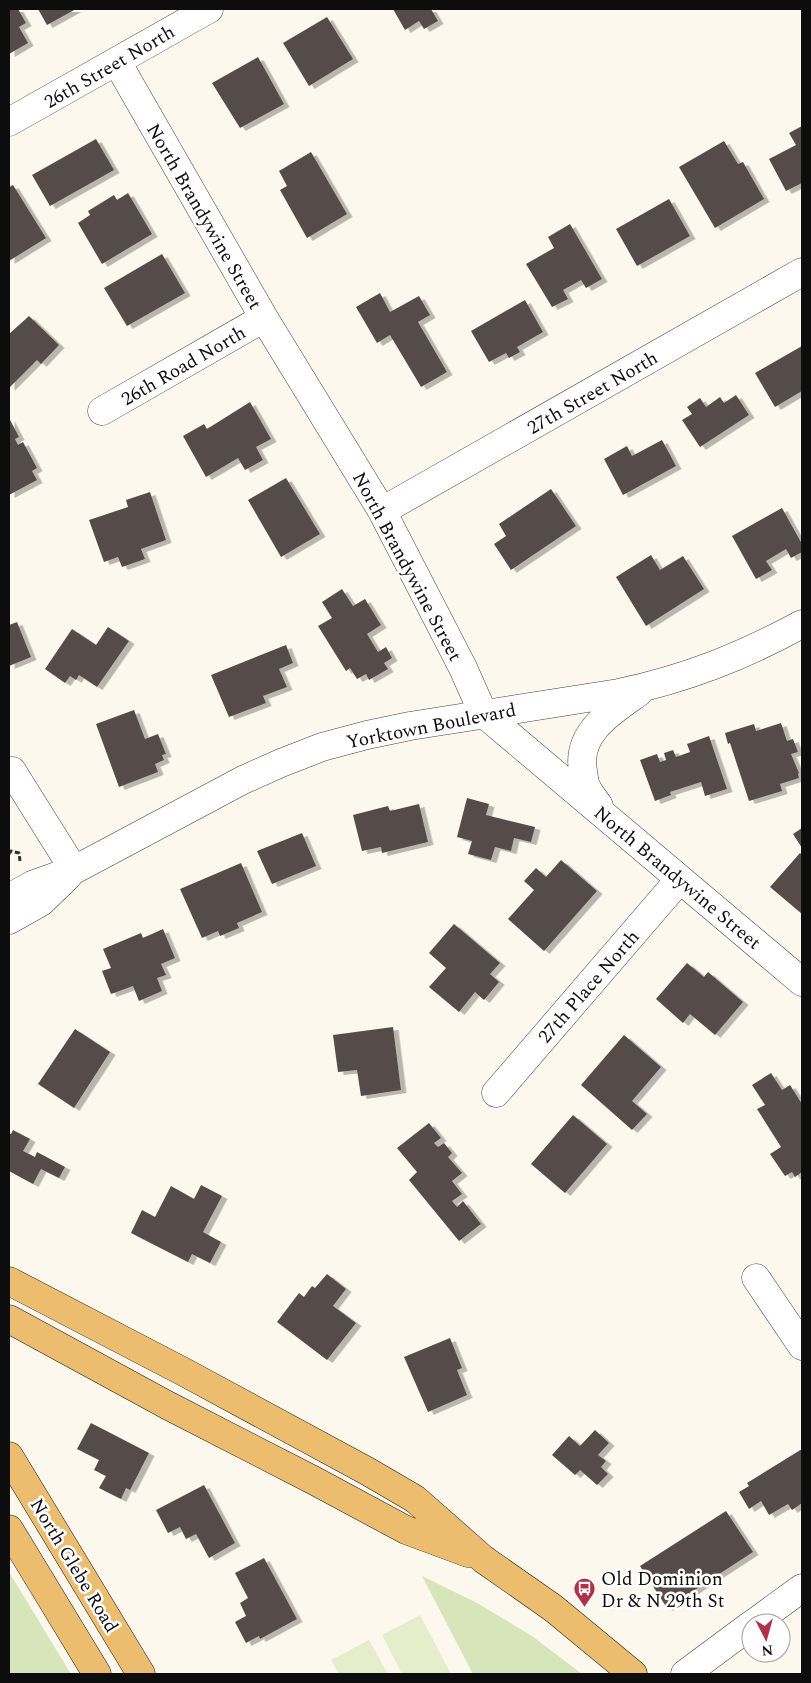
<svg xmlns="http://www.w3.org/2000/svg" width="811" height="1683" viewBox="0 0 811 1683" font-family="Spectral,serif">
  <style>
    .green { fill: #d7e5ba }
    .pitch { fill: #e6edcb }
    .building { fill: #544c4a; filter: url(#shadow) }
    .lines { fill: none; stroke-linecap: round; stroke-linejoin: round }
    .minor-casing { stroke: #404040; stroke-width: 29 }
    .major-casing { stroke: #1e1e1e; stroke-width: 29 }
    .path { stroke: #2f2f2f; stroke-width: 3; stroke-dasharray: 5 2.5; stroke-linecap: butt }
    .minor { stroke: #fff; stroke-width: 28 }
    .major { stroke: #ecbc6f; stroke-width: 28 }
    .labels { text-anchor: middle; stroke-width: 5; stroke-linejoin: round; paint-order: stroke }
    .street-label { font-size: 19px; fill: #0d0d0d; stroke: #fff }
    .poi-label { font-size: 19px; fill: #0d0d0d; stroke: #fff; text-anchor: start }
  </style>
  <defs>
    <filter id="shadow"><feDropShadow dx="5.5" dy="3" stdDeviation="0" flood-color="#0004"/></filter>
  </defs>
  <rect width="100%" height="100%" fill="#fdf8ee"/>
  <path class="green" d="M9 1572 71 1674H9Z
    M422 1576 477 1603 532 1636 582 1674H473Z"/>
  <path class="pitch" d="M420 1615 451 1674H402L382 1635Z
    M369 1640 388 1674H339L331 1660Z"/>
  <path class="building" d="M9 9H18L26 23 19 27 28 43 9 54Z
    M38 9H76L47 25Z
    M393 9H431L438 21 424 29 419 21 405 30Z
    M327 17 353 59 309 86 283 43Z
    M258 57 284 104 240 128 212 83Z
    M802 126V183L786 191 769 159 796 145 789 133Z
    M96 139 114 170 50 206 32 175Z
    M724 141 738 164 743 162 764 199 715 228 679 167Z
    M311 152 347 214 307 238 280 190 287 186 279 171Z
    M13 185 46 238 9 261V187Z
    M128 193 152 234 102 264 78 223 90 215 88 211 114 195 117 200Z
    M669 199 690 236 637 266 616 229Z
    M570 224 602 279 586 288 581 280 563 290 568 299 552 307 526 264 554 248 548 237Z
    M162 254 185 293 127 326 104 288Z
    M380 293 390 312 419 296 430 315 418 322 447 372 421 387 390 335 377 343 356 307Z
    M525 300 543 332 517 347 520 352 509 358 506 353 489 362 471 331Z
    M29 316 59 345 41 364 37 360 9 388V334Z
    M802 346V391L775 407 755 373Z
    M736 395 749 415 700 447 682 420 692 414 687 407 700 398 706 407 720 397 724 403Z
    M250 402 271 439 256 447 263 460 245 470 238 458 206 477 183 436 204 424 207 429Z
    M9 418 19 437 15 439 18 445 23 442 37 468 32 471 37 480 9 495Z
    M662 440 676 466 623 495 604 459 627 446 632 456Z
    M286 478 320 534 281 557 248 500Z
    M551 489 576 526 511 570 494 544 506 536 499 524Z
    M150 492 166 540 141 549 145 559 122 567 118 557 104 562 89 520 128 507 126 500Z
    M782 508 802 544V552L791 558 786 549 766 561 772 570 756 579 732 536Z
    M651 555 660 570 683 556 704 589 646 626 616 577Z
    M342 589 353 606 365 599 381 625 367 634 378 652 386 647 392 658 384 663 388 669 369 680 366 674 357 679 350 668 346 671 318 626 332 618 322 602Z
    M17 622 31 657 9 666V625Z
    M108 627 129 641 97 687 79 675 76 680 70 676 65 683 45 669 72 629 96 645Z
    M286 645 293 663 279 669 287 687 263 696 266 703 229 717 211 675Z
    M134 710 145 739 158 734 166 754 162 755 164 760 155 764 158 772 119 787 96 724Z
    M781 723 787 741 793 739 798 752 791 754 799 773 798 774 799 778 780 784 782 791 749 801 730 743 728 744 725 733 754 724 756 731Z
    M709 736 727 789 705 796 701 782 670 792 671 795 655 801 640 760 657 754 660 762 666 760 664 753 673 750 676 757 690 752 687 744Z
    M467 798 489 804 486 815 535 827 531 842 514 838 511 851 495 847 491 860 468 854 472 841 457 837Z
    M419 804 428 842 382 853 381 847 362 851 353 815 388 806 390 811Z
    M802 828V848L793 834Z
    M302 833 316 866 272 884 257 851Z
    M800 853 802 855V914L770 887Z
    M561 860 597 891 544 951 508 919 534 890 524 881 536 868 546 877Z
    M241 863 262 912 237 923 239 928 220 936 218 931 202 938 180 889Z
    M454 924 500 963 490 974 499 982 484 1000 475 992 459 1012 429 987 446 968 429 953Z
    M163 929 175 958 161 964 166 975 157 978 162 991 139 1001 133 986 111 994 102 971 111 968 103 949 141 933 143 938Z
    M687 963 704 977 708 972 743 1002 715 1035 690 1014 683 1023 656 999Z
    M393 1027 401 1090 361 1096 357 1070 338 1072 333 1035Z
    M75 1029 110 1052 74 1108 38 1084Z
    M624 1035 661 1067 632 1101 647 1114 632 1130 581 1085Z
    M771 1073 782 1090 790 1085 802 1104V1172L795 1177 792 1172 785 1176 770 1154 781 1147 757 1109 765 1105 752 1085Z
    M573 1115 607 1144 565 1193 531 1164Z
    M429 1123 441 1138 434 1143 438 1147 444 1143 452 1153 448 1157 462 1173 452 1181 462 1194 452 1201 457 1207 463 1201 481 1224 459 1241 409 1180 417 1172 397 1148Z
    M13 1130 30 1139 23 1151 35 1157 37 1152 65 1167 59 1178 41 1169 33 1184 9 1171V1133L11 1134Z
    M201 1185 222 1196 203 1232 221 1242 210 1263 192 1254 188 1262 131 1233 142 1210 155 1217 171 1186 194 1199Z
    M327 1274 346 1289 333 1306 356 1323 327 1360 277 1322 299 1293 304 1297 312 1286 315 1288Z
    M450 1338 462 1368 457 1370 467 1395 428 1412 404 1357Z
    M91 1423 149 1453 130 1490 126 1488 121 1499 99 1488 106 1476 94 1470 99 1460 77 1449Z
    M595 1430 609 1443 598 1455 606 1461 601 1467 608 1474 597 1485 580 1470 575 1475 552 1455 569 1436 580 1446Z
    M802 1449V1503L792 1510 788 1504 769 1515 761 1501 749 1509 739 1492 749 1486 747 1483Z
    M204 1485 235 1543 209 1558 196 1534 186 1539 180 1527 168 1533 156 1510Z
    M726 1511 753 1552 667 1608 640 1566Z
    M264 1558 297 1619 260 1639 259 1636 246 1643 235 1622 246 1616 240 1603 248 1598 235 1573Z"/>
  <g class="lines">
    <defs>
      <path id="minor" d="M117 62 264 318 382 511 463 668 483 713 802 982
        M9 122 209 9
        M102 411 264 318
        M382 511 802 272
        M12 771 74 870
        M599 806C595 800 589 793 586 786 584 782 584 776 583 771 576 733 611 712 638 693
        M9 898 32 885 74 870 243 780 281 763 322 747 367 735 410 726 619 693C688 678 741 657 802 624
        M9 920 41 902 68 876
        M496 1093 680 879
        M756 1278 802 1346
        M754 1623 802 1588
        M685 1674 751 1625"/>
      <path id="major" d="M9 1281 184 1372 367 1471 415 1499 483 1559 553 1608 633 1674
        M9 1319 167 1405 313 1480 406 1530 468 1553
        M9 1456 141 1674
        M9 1529 97 1674"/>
    </defs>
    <use href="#minor" class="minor-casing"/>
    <use href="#major" class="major-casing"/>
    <path class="path" d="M9 854 11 851 19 853 20 861"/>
    <use href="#minor" class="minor"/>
    <use href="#major" class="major"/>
  </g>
  <defs>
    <symbol id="bus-pin" viewBox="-11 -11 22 30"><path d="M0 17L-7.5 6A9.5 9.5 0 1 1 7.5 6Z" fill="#b0314a" stroke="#fff"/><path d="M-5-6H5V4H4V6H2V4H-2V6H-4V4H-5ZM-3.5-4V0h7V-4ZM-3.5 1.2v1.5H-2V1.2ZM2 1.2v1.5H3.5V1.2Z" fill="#fff"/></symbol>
  </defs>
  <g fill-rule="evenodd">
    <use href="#bus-pin" x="572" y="1576" width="25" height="34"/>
  </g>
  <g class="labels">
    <g class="street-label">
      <text transform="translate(109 66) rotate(-30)" y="7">26th Street North</text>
      <text transform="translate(205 216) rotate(60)" y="7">North Brandywine Street</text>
      <text transform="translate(183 365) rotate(-30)" y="7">26th Road North</text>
      <text transform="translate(592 392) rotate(-30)" y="7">27th Street North</text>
      <text transform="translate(408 566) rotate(62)" y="7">North Brandywine Street</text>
      <text transform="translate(431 725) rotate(-11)" y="7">Yorktown Boulevard</text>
      <text transform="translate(678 877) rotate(40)" y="7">North Brandywine Street</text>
      <text transform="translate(588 986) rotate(-49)" y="7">27th Place North</text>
      <text transform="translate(75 1565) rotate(59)" y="7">North Glebe Road</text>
    </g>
    <g class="poi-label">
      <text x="601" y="1585">Old Dominion<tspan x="601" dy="22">Dr &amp; N 29th St</tspan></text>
    </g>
  </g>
  <rect width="811" height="1683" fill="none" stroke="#0d0d0d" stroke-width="20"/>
  <g transform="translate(766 1638) rotate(174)"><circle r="24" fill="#ffffff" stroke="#9e9e9e"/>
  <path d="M0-4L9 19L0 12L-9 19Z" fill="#b0314a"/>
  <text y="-8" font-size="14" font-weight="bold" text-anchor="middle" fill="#0d0d0d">N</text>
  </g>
</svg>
